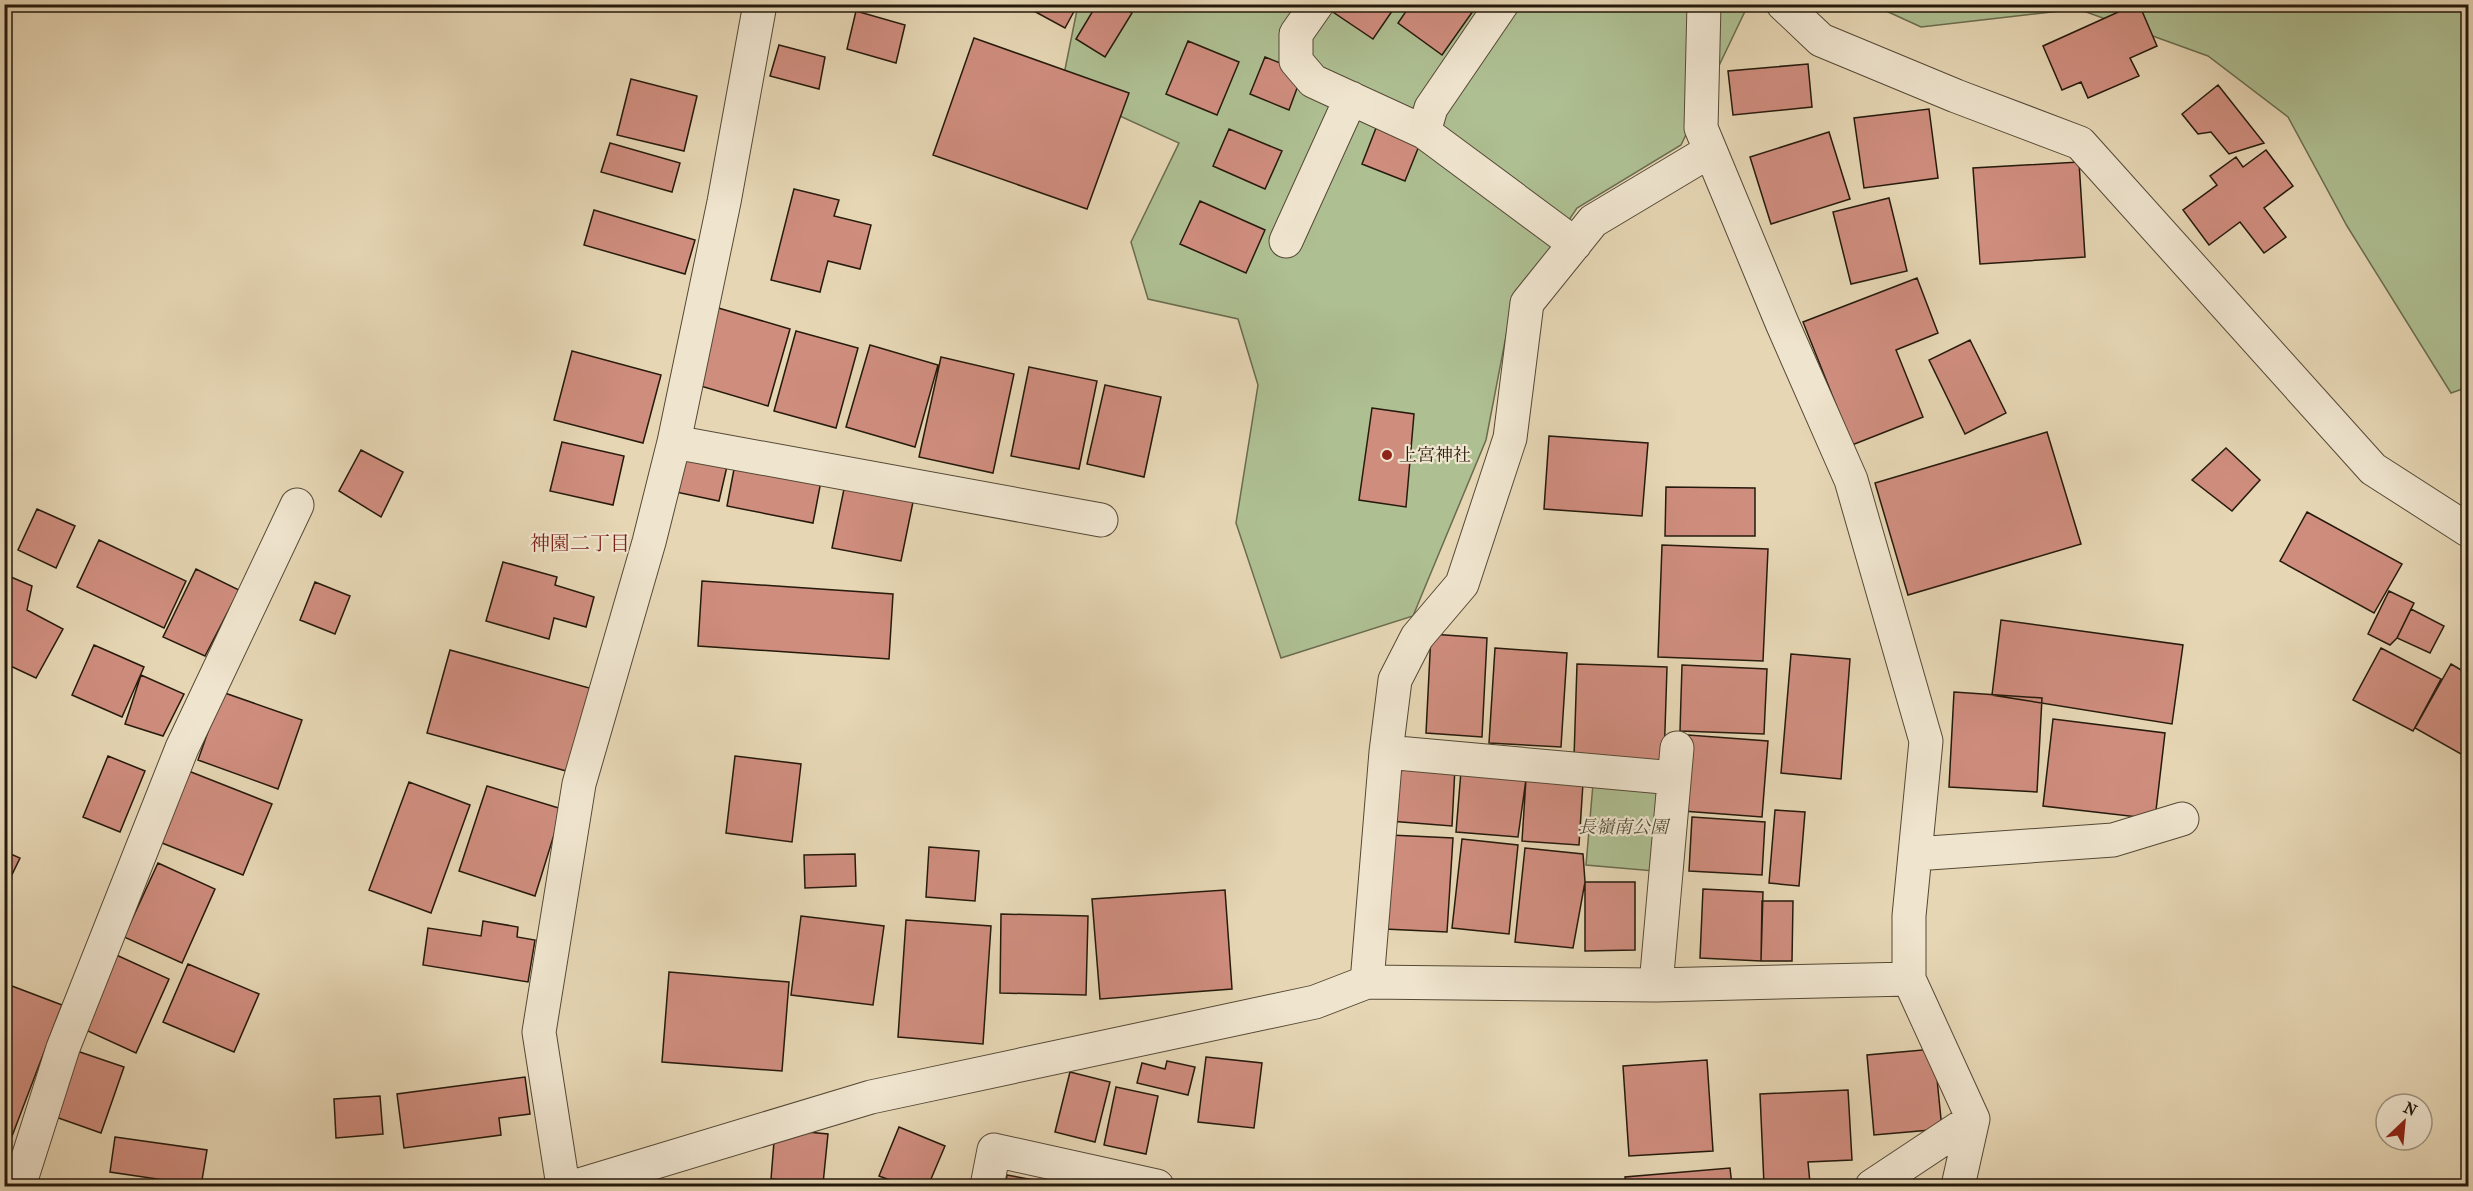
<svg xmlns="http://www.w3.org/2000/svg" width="2473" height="1191" font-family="'IM FELL French Canon','Noto Serif JP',serif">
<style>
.green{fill:#aebf92;stroke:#6a6c4f;stroke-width:1.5}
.building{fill:#cf8d7e;stroke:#251a0c;stroke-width:1.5}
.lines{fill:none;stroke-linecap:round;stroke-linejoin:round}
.minor-casing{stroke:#554936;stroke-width:35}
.minor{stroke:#efe4ce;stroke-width:33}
.poi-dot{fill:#8f2418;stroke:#efe4ce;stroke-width:2}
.labels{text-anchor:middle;stroke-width:4.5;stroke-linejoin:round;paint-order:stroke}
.poi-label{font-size:18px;fill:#251a0c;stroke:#efe4ce;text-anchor:start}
.park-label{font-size:18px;font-style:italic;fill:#4e4c34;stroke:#efe4ce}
.neighbourhood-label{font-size:20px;fill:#7a1f14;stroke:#efe4ce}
</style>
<rect width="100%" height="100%" fill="#e6d6b4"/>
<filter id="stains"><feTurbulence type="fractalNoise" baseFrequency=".00333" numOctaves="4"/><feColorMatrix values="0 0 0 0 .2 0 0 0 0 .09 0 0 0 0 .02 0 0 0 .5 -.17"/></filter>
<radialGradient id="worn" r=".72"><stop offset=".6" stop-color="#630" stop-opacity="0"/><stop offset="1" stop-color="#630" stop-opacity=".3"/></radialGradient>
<path class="green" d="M1078,5H1748L1681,145L1577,208L1512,305L1486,440L1413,616L1281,658L1236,523L1258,385L1238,319L1148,299L1131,242L1179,143L1061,89Z
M1873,5H2468V387L2451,393L2347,226L2288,117L2208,56L2078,9L1921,27Z
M1593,784L1661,790L1654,871L1586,865Z"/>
<path class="building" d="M1021,4H1078L1065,28Z
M1097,4H1118L1132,13L1105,57L1076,39Z
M1334,4H1397L1373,39L1330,10Z
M1411,4H1478L1442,55L1398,23Z
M2136,4H2139L2157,46L2130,58L2139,76L2088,98L2081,82L2062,90L2043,46Z
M856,11L905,25L896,63L847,49Z
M974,38L1129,93L1087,209L933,155Z
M1188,41L1239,62L1217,115L1166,94Z
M779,45L825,57L819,89L770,76Z
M1265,57L1303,72L1289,110L1250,94Z
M1808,64L1812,107L1733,115L1728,71Z
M631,79L697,96L684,151L617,135Z
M2218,85L2264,143L2229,154L2211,132L2198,134L2182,114Z
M1929,109L1938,178L1864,188L1854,118Z
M1376,128L1419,146L1405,181L1362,164Z
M1229,129L1282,151L1265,189L1213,166Z
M1829,132L1850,199L1771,224L1750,157Z
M610,143L680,163L672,192L601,172Z
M2266,150L2293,186L2264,208L2286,237L2264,253L2240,222L2209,245L2183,210L2217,185L2210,176L2236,157L2243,167Z
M2079,162L2085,257L1980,264L1973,168Z
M794,189L839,200L834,216L871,225L860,269L828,261L820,292L771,280Z
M1889,198L1907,271L1851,284L1833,212Z
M1200,201L1265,230L1246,273L1180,244Z
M594,210L695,240L685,274L584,245Z
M1917,278L1938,333L1896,350L1923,417L1852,445L1803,322Z
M715,307L790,329L768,406L694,384Z
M796,331L858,348L836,428L774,411Z
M1970,340L2006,413L1965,434L1929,360Z
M870,345L938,365L915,447L846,427Z
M572,351L661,375L643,443L554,420Z
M941,357L1014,374L993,473L919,457Z
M1029,367L1097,381L1079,469L1011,456Z
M1105,385L1161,397L1144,477L1087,464Z
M1372,408L1414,414L1406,507L1359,500Z
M2047,432L2081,544L1908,595L1875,483Z
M1549,436L1648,443L1642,516L1544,509Z
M562,442L624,456L613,505L550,491Z
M2226,448L2260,480L2232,511L2192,480Z
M361,450L403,472L381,517L339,491Z
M680,451L728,462L719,501L671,491Z
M735,464L821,481L813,523L727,506Z
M845,484L914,497L901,561L832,548Z
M1666,487L1755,488V536H1665Z
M37,509L75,526L56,568L18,550Z
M2307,512L2402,564L2374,613L2280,561Z
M99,540L186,581L164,628L77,587Z
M1662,545L1768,549L1763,661L1658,657Z
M503,562L557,577L555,585L594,597L586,627L554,618L549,639L486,621Z
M196,569L239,590L205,656L163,637Z
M4,574L32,586L27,610L63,629L36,678L4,663Z
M702,581L893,594L889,659L698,646Z
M315,582L350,596L335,634L300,620Z
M2389,591L2414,603L2397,638L2390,645L2368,634Z
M2411,609L2444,626L2430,653L2397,638Z
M2001,620L2183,645L2172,724L1992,695Z
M1431,634L1487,638L1482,737L1426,733Z
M94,645L144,667L122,717L72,695Z
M1495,648L1567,653L1561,747L1489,743Z
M2381,648L2441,679L2413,731L2353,700Z
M450,650L593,689L570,772L427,733Z
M1791,654L1850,659L1841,779L1781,773Z
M1577,664L1667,667L1664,761L1574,758Z
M2451,664L2468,674V758L2415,728Z
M1682,665L1767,669L1764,734L1680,731Z
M141,675L184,694L163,736L125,724Z
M222,692L302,720L278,789L198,760Z
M1954,692L2042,698L2037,792L1949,787Z
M2053,719L2165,733L2155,819L2043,806Z
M1688,735L1768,741L1762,817L1683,811Z
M108,756L145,771L120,832L83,817Z
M735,756L801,764L792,842L726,833Z
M1393,763L1455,767L1452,826L1389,821Z
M186,770L272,804L243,875L157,841Z
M1461,771L1526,779L1518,837L1456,832Z
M1526,779L1583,783L1579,845L1522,841Z
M409,782L470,805L431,913L369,890Z
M487,786L562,809L535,896L459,871Z
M1775,810L1805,812L1799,886L1769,883Z
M1692,817L1765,822L1762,875L1689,871Z
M1390,835L1453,838L1447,932L1385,929Z
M1462,839L1518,845L1509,934L1452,928Z
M929,847L979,851L975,901L926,897Z
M1525,848L1583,854L1585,882L1573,948L1515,942Z
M4,851L20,858L4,891Z
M855,854L856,886L805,888L804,855Z
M158,863L215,889L182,963L124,937Z
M1585,882H1635V950L1585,951Z
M1703,889L1763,892L1761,961L1700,958Z
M1225,890L1232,989L1100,999L1092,899Z
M1762,901H1793L1792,961H1761Z
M1001,914L1088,916L1086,995L1000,993Z
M801,916L884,926L873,1005L791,995Z
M906,920L991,926L983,1044L898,1037Z
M483,921L518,927L517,937L535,940L528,982L423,965L428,928L481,936Z
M112,953L169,979L136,1053L79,1027Z
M188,964L259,994L234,1052L163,1022Z
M669,972L789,982L782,1071L662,1062Z
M4,983L62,1005L9,1144L4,1142Z
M1934,1049L1942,1129L1874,1135L1867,1055Z
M74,1050L124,1067L101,1133L50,1115Z
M1206,1057L1262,1063L1254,1128L1198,1122Z
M1707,1060L1713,1151L1629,1156L1623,1066Z
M1167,1061L1195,1067L1188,1095L1137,1083L1142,1063L1165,1069Z
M1070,1072L1110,1082L1095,1142L1055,1132Z
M525,1077L530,1114L499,1118L501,1135L404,1148L397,1094Z
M1116,1087L1158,1096L1146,1154L1104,1145Z
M1848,1090L1852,1160L1808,1162L1810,1183L1764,1185L1760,1094Z
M380,1096L383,1134L336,1138L334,1099Z
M899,1127L945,1146L928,1186H906L879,1176Z
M775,1129L828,1134L823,1184L771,1179Z
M115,1137L207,1150L201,1186H177L178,1182L110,1172Z
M1730,1168L1732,1186H1626L1625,1177Z
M1007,1175L1067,1186H1005Z
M734,1180V1186H673V1185Z"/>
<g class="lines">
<defs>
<path id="minor" d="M1317,4L1296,34V61L1313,81L1424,132L1575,244
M1704,4L1701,128L1782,323L1851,480L1926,741L1909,916V979L1973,1119L1958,1186
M1783,4L1821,40L1956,96L2080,143L2373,469L2468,530
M1424,132L1431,108L1502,4
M1286,241L1351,98
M674,442L1101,520
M1386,752L1674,778
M1915,854L2113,840L2182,819
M1367,982L1386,752L1395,680L1417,637L1462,584L1510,438L1527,303L1593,221L1710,151
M1656,985L1677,748
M19,1186L63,1048L182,748L297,505
M563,1186L539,1032L579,784L649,542L674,442L724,202L760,4
M576,1186L871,1097L1315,1002L1367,982L1656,985L1909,979
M987,1186L994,1150L1157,1186
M1872,1186L1973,1119"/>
</defs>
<use href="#minor" class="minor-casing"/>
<use href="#minor" class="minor"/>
</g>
<circle class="poi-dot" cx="1387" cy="455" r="6"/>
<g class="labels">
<g class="poi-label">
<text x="1399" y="461">上宮神社</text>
</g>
<g class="park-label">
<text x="1623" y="833">長嶺南公園</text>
</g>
<g class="neighbourhood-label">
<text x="580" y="550">神園二丁目</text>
</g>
</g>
<rect width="2473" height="1191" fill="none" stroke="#e6d6b4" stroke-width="24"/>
<rect x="6" y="6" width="2461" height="1179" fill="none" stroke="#251a0c" stroke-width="3"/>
<rect x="12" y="12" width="2449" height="1167" fill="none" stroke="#251a0c" stroke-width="1.5"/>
<g transform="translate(2404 1122) rotate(26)"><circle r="28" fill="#efe4ce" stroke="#9e9380" stroke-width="1.5"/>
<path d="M0-4.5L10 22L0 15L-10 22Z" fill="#8f2418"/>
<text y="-9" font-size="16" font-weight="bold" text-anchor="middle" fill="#251a0c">N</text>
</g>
<rect width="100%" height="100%" filter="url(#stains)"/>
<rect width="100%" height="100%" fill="url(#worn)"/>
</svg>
